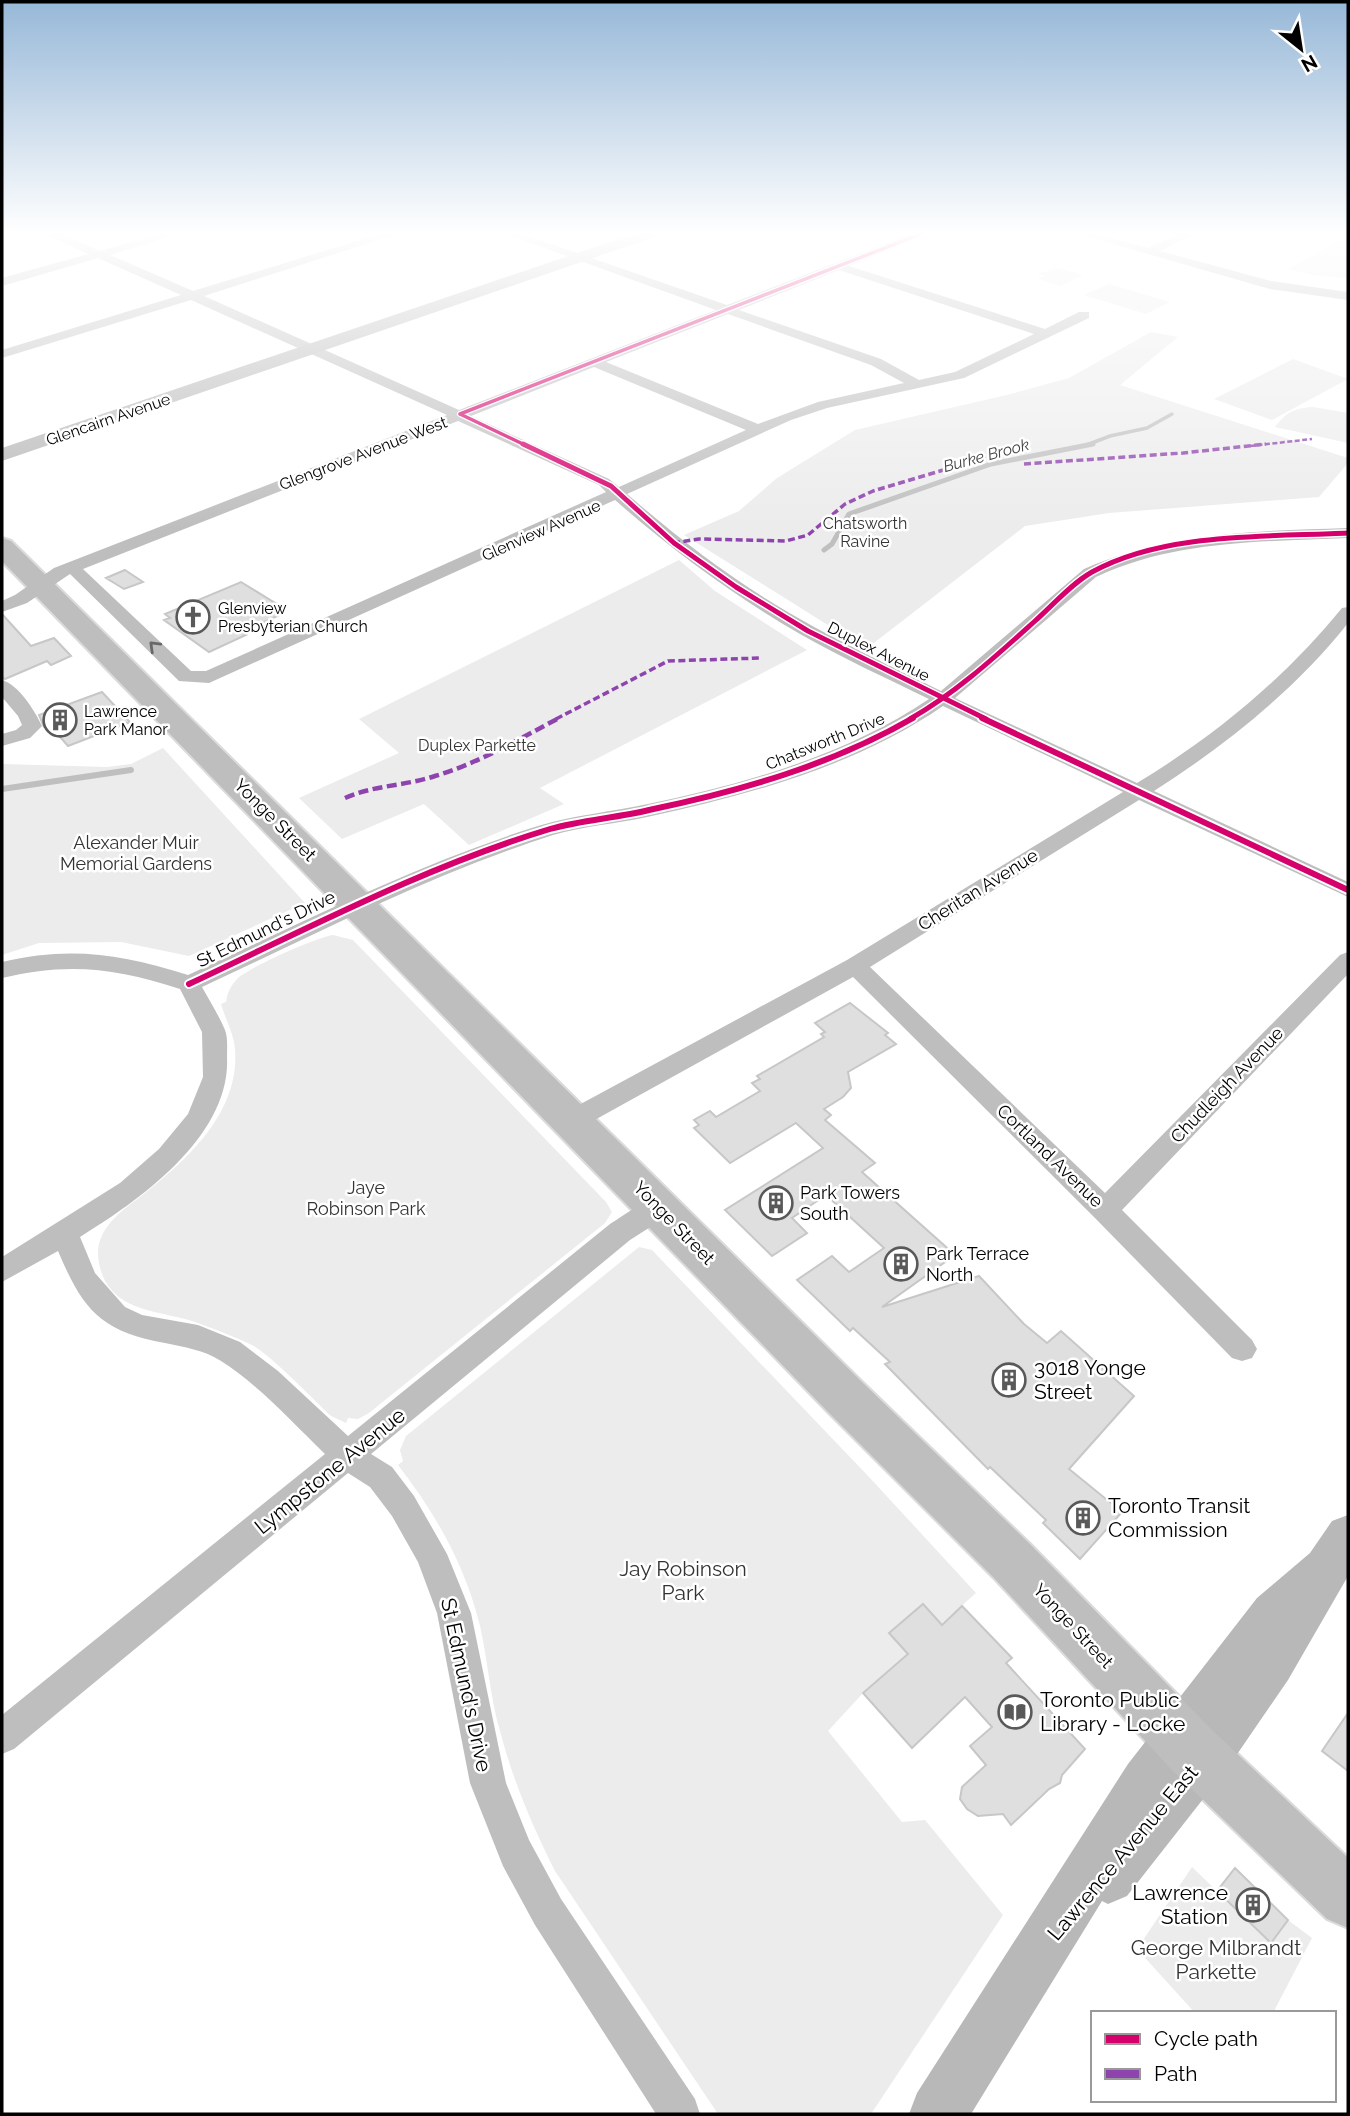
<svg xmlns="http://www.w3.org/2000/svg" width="1350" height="2116" font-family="Raleway,sans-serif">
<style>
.green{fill:#ececec}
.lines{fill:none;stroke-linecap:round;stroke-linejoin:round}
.stream-far2{stroke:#bfbfbf;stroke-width:3.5}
.stream-far1{stroke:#bfbfbf;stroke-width:5}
.stream{stroke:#bfbfbf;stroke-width:6}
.building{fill:#dfdfdf;stroke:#c7c7c7;stroke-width:2}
.primary-casing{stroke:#dbdbdb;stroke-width:4}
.street{fill:#bebebe;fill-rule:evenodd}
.secondary{fill:#b8b8b8;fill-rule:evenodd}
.primary{fill:#bebebe;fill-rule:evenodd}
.quiet-far2{stroke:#8e44ad;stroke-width:2.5;stroke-dasharray:5 2.5;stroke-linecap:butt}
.quiet-far1{stroke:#8e44ad;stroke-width:3.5;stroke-dasharray:7 3.5;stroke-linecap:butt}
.quiet{stroke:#8e44ad;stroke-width:4.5;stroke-dasharray:10 4.5;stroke-linecap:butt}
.cycleway-far2-casing{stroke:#fff;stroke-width:6}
.cycleway-far1-casing{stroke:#fff;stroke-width:8}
.cycleway-casing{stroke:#fff;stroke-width:10}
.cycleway-far2{stroke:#d6006c;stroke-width:3.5}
.cycleway-far1{stroke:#d6006c;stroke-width:5}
.cycleway{stroke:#d6006c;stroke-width:6}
.oneway{stroke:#686868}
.labels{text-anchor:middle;stroke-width:5;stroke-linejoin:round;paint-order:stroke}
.far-street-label{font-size:16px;fill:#000;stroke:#fff}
.far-water-label{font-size:16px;font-style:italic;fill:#444;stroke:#fff}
.far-park-label{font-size:16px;fill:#333;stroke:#fff}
.far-poi-label{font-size:16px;fill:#000;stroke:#fff;text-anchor:start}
.street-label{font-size:18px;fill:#000;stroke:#fff}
.park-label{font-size:18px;fill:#333;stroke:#fff}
.poi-label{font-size:18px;fill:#000;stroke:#fff;text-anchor:start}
.near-poi-label{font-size:21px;fill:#000;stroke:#fff;text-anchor:start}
.near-street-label{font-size:21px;fill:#000;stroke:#fff}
.near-park-label{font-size:21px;fill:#333;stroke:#fff}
</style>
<rect width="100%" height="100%" fill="#fff"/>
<path class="green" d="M1348,239V278L1312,275L1288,269L1342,240Z
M1058,268L1083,275L1060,286L1038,279L1044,276L1036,274Z
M1109,284L1170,302L1146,314L1084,295Z
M1151,332L1178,337L1120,385L1348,458V463L1319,497L1109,513L1025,526L866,649L684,535L739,511L777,478L855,430L1011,394L1069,378Z
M1293,359L1348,379L1272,420L1214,399Z
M1313,407L1348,413V443L1275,427C1286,412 1295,408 1313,407Z
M679,560L715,591L807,650L540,788L564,804L469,845L424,804L342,839L299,798L399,753L359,719Z
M163,748L305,903L189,956L121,942L39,943L2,955V764L107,767L131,764Z
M333,935L353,940L606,1202L612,1212L605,1223L369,1413L358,1419L348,1418L346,1423L331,1416C313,1399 271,1355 252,1345C233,1336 212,1328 192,1321C161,1311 116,1312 102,1274C98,1263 96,1249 101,1238C109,1218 130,1205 145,1193C189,1158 240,1111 235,1049C234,1034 225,1018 221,1004L226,1002C227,993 231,985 238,978C252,966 315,938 333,935Z
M639,1247L652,1250L870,1478L976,1593L863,1693L828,1731L902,1822L925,1820L1003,1915L871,2114H718L555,1871C532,1825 513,1781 500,1731C490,1697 488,1661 480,1626C465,1565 436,1514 398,1465L403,1461L400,1450L406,1436Z
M1192,1867L1271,1943L1288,1920L1312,1938L1273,2013H1195L1137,1949Z"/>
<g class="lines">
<path class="stream-far2" d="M1084,446L1110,436L1147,428L1172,414"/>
<path class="stream-far1" d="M824,550L832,544L849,514L991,464L1093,444"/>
<path class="stream" d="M2,789L131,770"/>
</g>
<path class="building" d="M125,570L143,582L124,589L106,578Z
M241,582L285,609L278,612L282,614L241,632L246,635L209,652L164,620L170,618L165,614Z
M2,614L31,646L54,638L71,656L51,665L47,661L5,679L2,677Z
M102,692L130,722L68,746L54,730L44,727L39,715Z
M850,1003L888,1033L885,1035L896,1044L848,1072L851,1088L843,1097L824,1109L831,1115L825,1120L875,1163L862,1172L955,1255L882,1307L979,1276L1024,1324L1047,1343L1061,1331L1134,1396L1069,1469L1122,1512L1080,1559L1043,1523L1046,1520L990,1467L988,1469L885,1364L890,1362L853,1328L850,1331L797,1280L832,1256L849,1272L884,1248L826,1195L792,1218L807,1233L772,1256L725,1210L823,1148L796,1123L730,1163L694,1128L699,1125L694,1120L710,1111L716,1117L760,1091L752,1083L760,1079L757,1076L824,1037L821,1034L825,1032L815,1023Z
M923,1604L942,1625L962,1606L1012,1658L1006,1663L1085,1749L1062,1775L1060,1783L1049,1789L1011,1825L1003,1814L978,1816L967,1809L960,1799L962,1787L986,1765L970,1746L992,1727L965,1697L912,1748L863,1693L908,1654L889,1633Z
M1348,1713V1771L1322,1751Z
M1235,1868L1288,1920L1271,1943L1217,1891Z"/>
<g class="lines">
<defs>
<path id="primary" d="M2,538L11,541L862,1382L1030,1544L1212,1730L1348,1858V1928L1327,1919L1172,1770L994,1578L828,1412L2,561Z"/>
</defs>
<use href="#primary" class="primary-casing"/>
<path class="street" d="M44,233H59L100,251L163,233H181L110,255L193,291L383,233H400L204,296L459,410L716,310L503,233H519L727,305L913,233H929L849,266L1045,329L1079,312H1089V318L964,378L827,408L791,420L627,494C686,545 747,591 816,628C857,650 899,670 941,691L1084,569C1167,532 1258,531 1348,528V538C1262,542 1175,540 1096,577L955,698L1137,783C1215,736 1285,678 1342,608L1348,607V623C1295,690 1226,745 1154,791L1348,882V897L1139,800L870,967L1105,1193L1340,955L1348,952V974L1122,1210L1252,1340L1257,1349L1252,1358L1242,1361L1232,1358L1095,1218L853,977L582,1127L573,1130L564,1127L560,1120L564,1113L847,960L1123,792L943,706C856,766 749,795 647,817C615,824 583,826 553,835C431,874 318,933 202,987C210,1001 219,1016 225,1030C228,1038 227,1049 227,1057C231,1136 140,1200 80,1237L95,1273L125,1307L142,1315L198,1325L240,1342L278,1371L348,1436L610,1224C627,1214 649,1194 669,1201L673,1208L669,1215L630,1240L371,1454L392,1467L414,1496L447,1554L471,1613L506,1783L529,1840L561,1899L695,2099L700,2114H656L535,1925L503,1866L470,1783L437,1613L418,1562L392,1516L370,1487L348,1473L14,1749L2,1754V1715L325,1454C292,1422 260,1386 221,1361C204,1350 184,1347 165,1343C100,1331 83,1310 58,1251L2,1282V1257L120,1183L159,1149L188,1114L203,1077L202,1032L180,989C116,968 68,962 2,978V962C70,946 121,954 188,975C303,922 417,864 538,826C574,815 611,812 648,804C745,784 846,755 929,699C886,678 842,658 800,634C733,595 673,551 615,500L209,683L179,681L70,574L27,603L2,612V601L15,595L54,568L447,415L191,300L2,358V350L181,295L98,258L2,286V278L88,254ZM839,270L1034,334L955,372L919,380L881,359L739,310ZM728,314L871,365L904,383L818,402L758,424L606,362ZM594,367L746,430L619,487L609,479L471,416ZM458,421L599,485L606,492L206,671H191L83,569Z
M1075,233H1093L1148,248L1180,233H1195L1160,251L1271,281L1348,292V300L1270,289Z
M2,680C19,685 35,711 42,726L30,738L2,746V734L16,730L22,725L18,716L2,697Z"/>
<path class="secondary" d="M636,233H659L657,236L2,461V448Z
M1348,1515V1576L1288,1680L1229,1766L1127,1896L1108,1904L1102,1901L971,2114H909L917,2093L1128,1764L1257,1598L1310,1553L1332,1521Z"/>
<use href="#primary" class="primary"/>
<path class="quiet-far2" d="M1250,446L1312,439"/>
<path class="quiet-far1" d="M1024,464L1183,453L1266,444
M673,543L699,539L786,541L808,535L845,504L873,491L1004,452
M556,719L668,661L760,658"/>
<path class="quiet" d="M345,798C374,785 405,786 435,776C479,763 519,739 559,718"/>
<defs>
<path id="cycleway-far2" d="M460,414L527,446
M460,414L923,233"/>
<path id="cycleway-far1" d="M523,444L611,486L674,543L736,587L808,631L986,719
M910,719C956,693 996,656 1035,621C1053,605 1071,584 1092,572C1164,532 1267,537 1348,533"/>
<path id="cycleway" d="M982,718L1348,890
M189,984C307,929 424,867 550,829C582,820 616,818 649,810C740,791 832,765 913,718"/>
</defs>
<use href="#cycleway-far2" class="cycleway-far2-casing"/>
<use href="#cycleway-far1" class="cycleway-far1-casing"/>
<use href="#cycleway" class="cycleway-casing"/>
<use href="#cycleway-far2" class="cycleway-far2"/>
<use href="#cycleway-far1" class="cycleway-far1"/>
<use href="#cycleway" class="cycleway"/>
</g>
<defs><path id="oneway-chevron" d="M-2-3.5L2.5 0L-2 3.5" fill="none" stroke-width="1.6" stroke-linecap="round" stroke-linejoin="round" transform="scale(1.75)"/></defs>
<use class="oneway" href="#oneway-chevron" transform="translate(154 646) rotate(-136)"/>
<linearGradient id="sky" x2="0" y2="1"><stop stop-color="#97b8d8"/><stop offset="0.44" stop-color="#fff"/><stop offset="1" stop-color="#fff" stop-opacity="0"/></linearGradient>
<rect width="1350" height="529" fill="url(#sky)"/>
<defs>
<symbol id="church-ring" viewBox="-11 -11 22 22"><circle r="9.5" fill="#fff" stroke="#595959" stroke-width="1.5"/><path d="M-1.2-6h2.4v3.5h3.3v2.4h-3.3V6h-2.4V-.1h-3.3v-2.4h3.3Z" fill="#595959"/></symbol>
<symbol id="building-ring" viewBox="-11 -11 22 22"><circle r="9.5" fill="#fff" stroke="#595959" stroke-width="1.5"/><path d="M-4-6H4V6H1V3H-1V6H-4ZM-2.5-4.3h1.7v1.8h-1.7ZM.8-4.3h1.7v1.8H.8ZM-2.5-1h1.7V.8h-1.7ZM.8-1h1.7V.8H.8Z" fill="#595959"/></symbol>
<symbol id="library-ring" viewBox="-11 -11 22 22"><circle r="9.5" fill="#fff" stroke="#595959" stroke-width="1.5"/><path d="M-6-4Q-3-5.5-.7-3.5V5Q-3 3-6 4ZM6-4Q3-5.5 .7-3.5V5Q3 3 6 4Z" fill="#595959"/></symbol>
</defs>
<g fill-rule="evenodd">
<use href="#church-ring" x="174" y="598" width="38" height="38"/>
<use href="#building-ring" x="41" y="701" width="38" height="38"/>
<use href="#building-ring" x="757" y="1184" width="38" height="38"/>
<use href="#building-ring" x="882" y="1245" width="38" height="38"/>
<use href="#building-ring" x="990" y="1361" width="38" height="38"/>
<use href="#building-ring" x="1064" y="1499" width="38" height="38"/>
<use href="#library-ring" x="996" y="1693" width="38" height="38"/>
<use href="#building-ring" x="1234" y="1886" width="38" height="38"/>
</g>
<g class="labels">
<g class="far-street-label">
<text transform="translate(108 419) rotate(-19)" y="6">Glencairn Avenue</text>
<text transform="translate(363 453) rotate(-21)" y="6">Glengrove Avenue West</text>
<text transform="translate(541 530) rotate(-24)" y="6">Glenview Avenue</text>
<text transform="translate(879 651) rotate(27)" y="6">Duplex Avenue</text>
<text transform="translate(825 741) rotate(-22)" y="6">Chatsworth Drive</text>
</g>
<g class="far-water-label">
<text transform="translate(986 455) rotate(-15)" y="6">Burke Brook</text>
</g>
<g class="far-park-label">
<text x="865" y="529">Chatsworth<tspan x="865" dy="18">Ravine</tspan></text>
<text x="477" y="751">Duplex Parkette</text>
</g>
<g class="far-poi-label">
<text x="218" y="614">Glenview<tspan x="218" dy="18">Presbyterian Church</tspan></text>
<text x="84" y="717">Lawrence<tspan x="84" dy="18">Park Manor</tspan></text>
</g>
<g class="street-label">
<text transform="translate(275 820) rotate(45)" y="6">Yonge Street</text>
<text transform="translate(978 890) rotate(-32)" y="6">Cheritan Avenue</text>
<text transform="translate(266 929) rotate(-26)" y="6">St Edmund's Drive</text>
<text transform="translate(1227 1085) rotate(-46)" y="6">Chudleigh Avenue</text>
<text transform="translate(1050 1156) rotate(44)" y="6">Cortland Avenue</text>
<text transform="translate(674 1223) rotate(46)" y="6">Yonge Street</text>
<text transform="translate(1073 1626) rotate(47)" y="6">Yonge Street</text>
</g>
<g class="park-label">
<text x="136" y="849">Alexander Muir<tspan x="136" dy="21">Memorial Gardens</tspan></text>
<text x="366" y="1194">Jaye<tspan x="366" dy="21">Robinson Park</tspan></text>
</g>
<g class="poi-label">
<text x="800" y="1199">Park Towers<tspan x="800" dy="21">South</tspan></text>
<text x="926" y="1260">Park Terrace<tspan x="926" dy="21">North</tspan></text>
</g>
<g class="near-poi-label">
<text x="1034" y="1375">3018 Yonge<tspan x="1034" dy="24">Street</tspan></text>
<text x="1108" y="1513">Toronto Transit<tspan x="1108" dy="24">Commission</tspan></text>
<text x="1040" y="1707">Toronto Public<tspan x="1040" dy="24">Library - Locke</tspan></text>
<text x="1228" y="1900" text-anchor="end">Lawrence<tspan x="1228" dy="24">Station</tspan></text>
</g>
<g class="near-street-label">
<text transform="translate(330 1471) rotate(-39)" y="7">Lympstone Avenue</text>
<text transform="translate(466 1685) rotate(78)" y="7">St Edmund's Drive</text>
<text transform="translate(1123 1853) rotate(-50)" y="7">Lawrence Avenue East</text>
</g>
<g class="near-park-label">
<text x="683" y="1576">Jay Robinson<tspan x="683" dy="24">Park</tspan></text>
<text x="1216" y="1955">George Milbrandt<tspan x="1216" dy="24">Parkette</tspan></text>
</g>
</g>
<rect width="1350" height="2116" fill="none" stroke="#000000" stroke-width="7"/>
<rect x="1091" y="2011" width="245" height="91" fill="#ffffff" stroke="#999999" stroke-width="2"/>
<rect x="1105" y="2034" width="35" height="10" fill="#d6006c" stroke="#999999" stroke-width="2"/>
<text x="1154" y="2046" font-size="21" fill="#000000">Cycle path</text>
<rect x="1105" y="2069" width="35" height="10" fill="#8e44ad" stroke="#999999" stroke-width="2"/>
<text x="1154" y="2081" font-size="21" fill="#000000">Path</text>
<g transform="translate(1301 49) rotate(150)" stroke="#ffffff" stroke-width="5" paint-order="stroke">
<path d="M0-5L12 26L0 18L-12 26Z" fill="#000000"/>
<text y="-10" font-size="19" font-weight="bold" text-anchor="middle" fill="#000000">N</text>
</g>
</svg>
